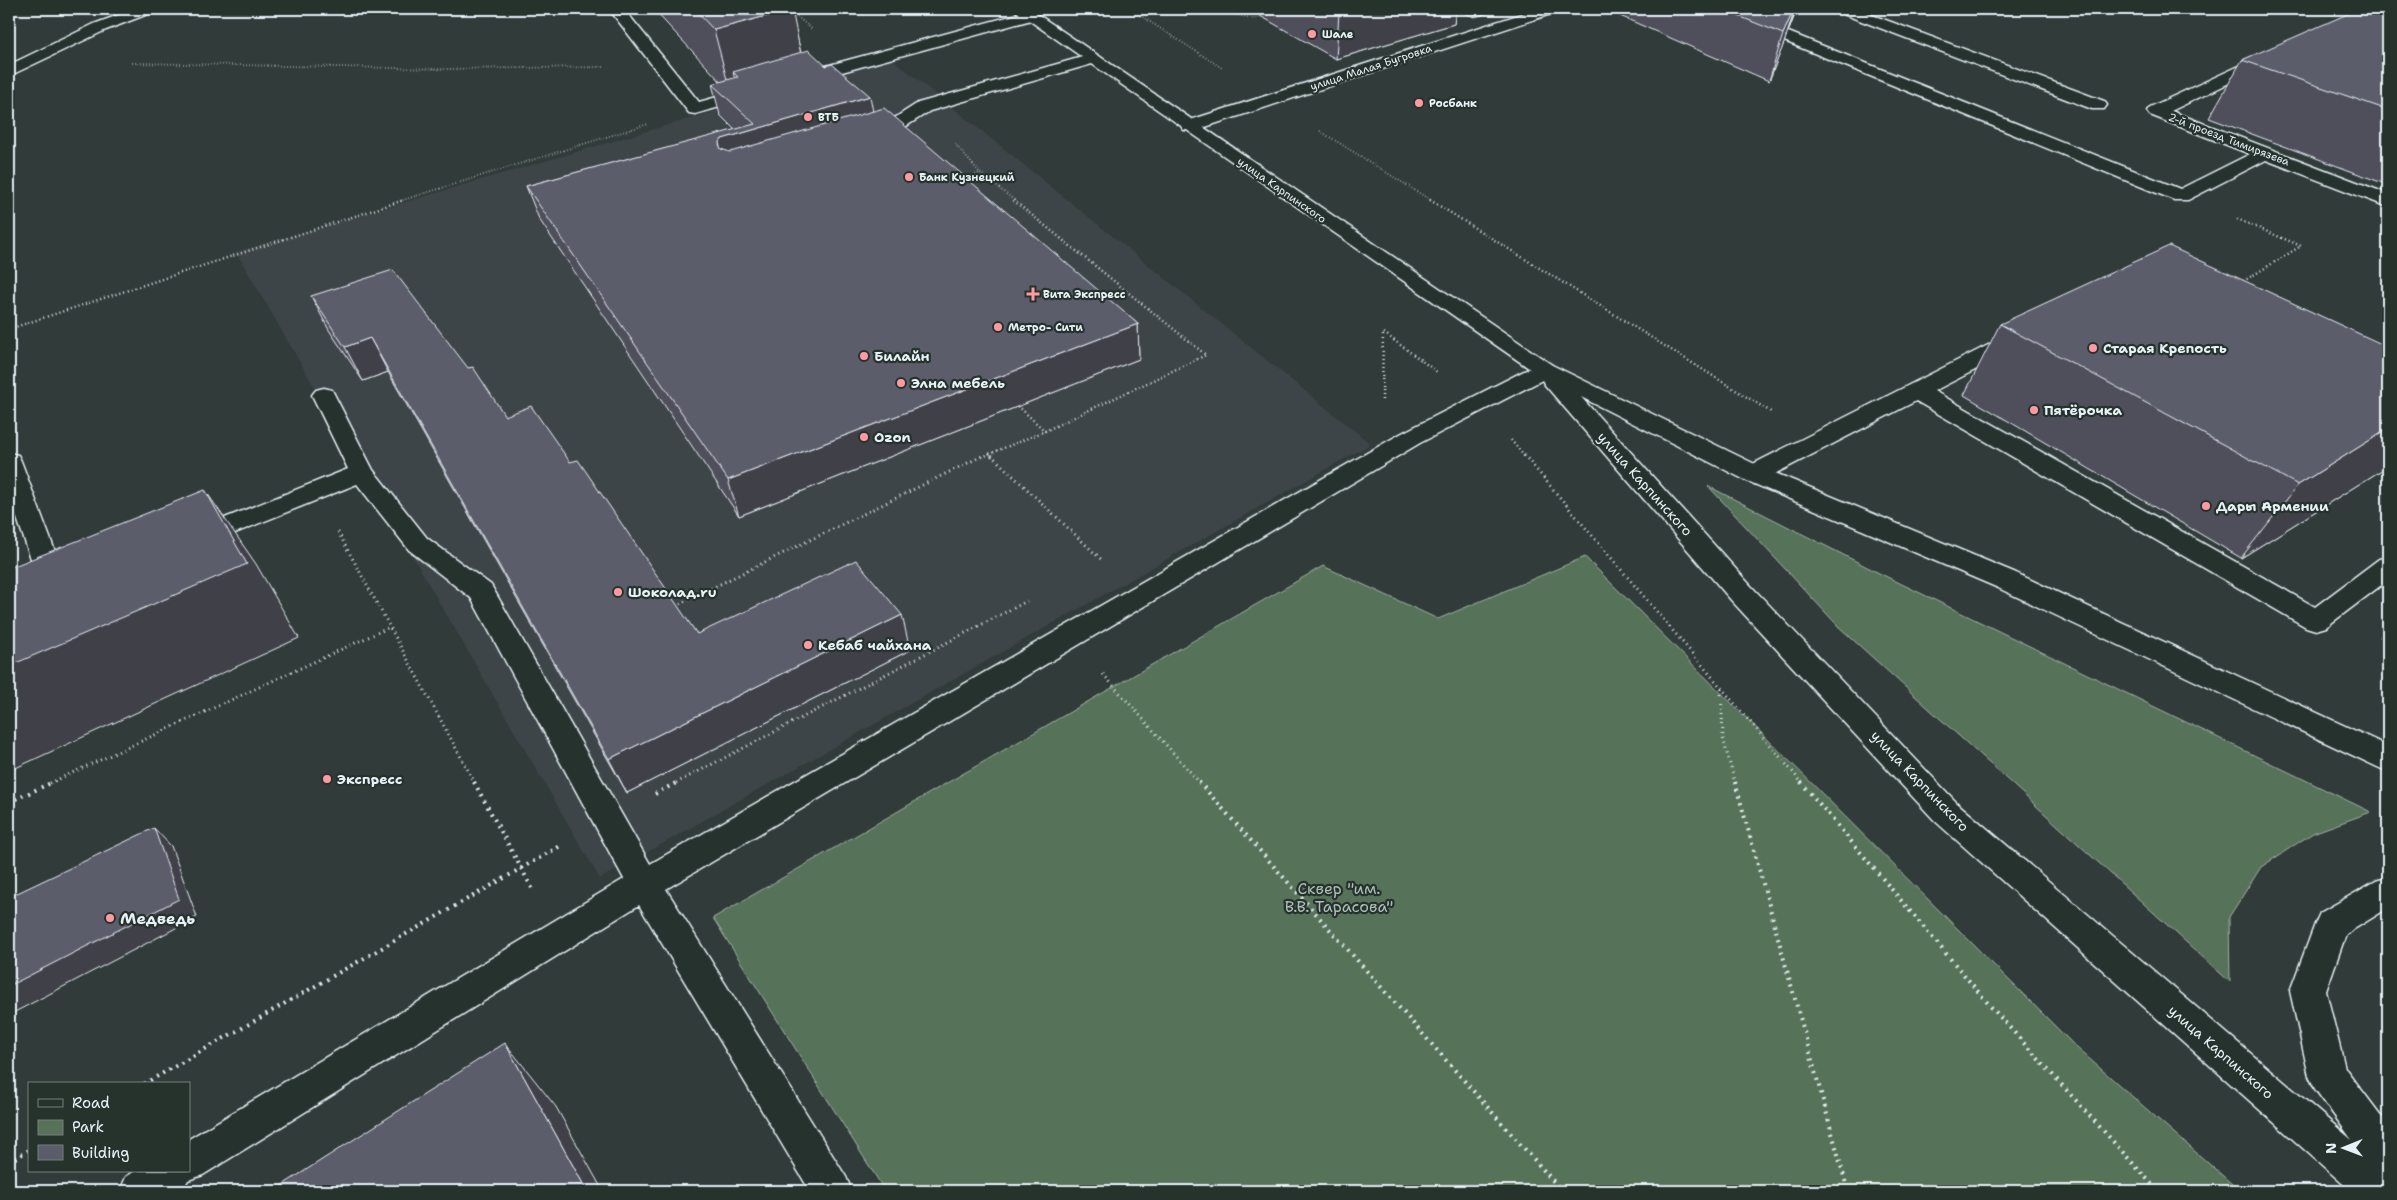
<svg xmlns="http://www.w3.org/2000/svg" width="2397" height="1200" font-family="'Shantell Sans',sans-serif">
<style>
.built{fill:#3e4548}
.green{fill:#577258;stroke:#a0b2a8}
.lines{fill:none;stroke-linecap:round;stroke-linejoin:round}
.service-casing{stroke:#e8f1f8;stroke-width:3}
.primary-casing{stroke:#e8f1f8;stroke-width:3}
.path-far3{stroke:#e8f1f8;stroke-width:2;stroke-dasharray:0.5 2.5;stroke-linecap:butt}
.path-far2{stroke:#e8f1f8;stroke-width:2.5;stroke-dasharray:1 3;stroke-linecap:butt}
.path-far1{stroke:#e8f1f8;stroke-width:3;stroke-dasharray:1 4;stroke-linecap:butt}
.path{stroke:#e8f1f8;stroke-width:4;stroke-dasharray:2 5;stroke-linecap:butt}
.service{fill:#26332d;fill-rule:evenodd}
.primary{fill:#26332d;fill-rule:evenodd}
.wall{fill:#4f505b;stroke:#e8f1f8}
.shaded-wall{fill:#40414a;stroke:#e8f1f8}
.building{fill:#5c5d6a;stroke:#e8f1f8}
.poi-dot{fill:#ff9aa2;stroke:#26332d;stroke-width:2}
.labels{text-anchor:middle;stroke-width:4.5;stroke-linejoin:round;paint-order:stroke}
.far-poi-label{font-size:11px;font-weight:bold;fill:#e8f1f8;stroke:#26332d;text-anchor:start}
.far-street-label{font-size:11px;fill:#e8f1f8;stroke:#26332d}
.poi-label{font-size:14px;font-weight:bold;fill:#e8f1f8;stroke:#26332d;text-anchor:start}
.street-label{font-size:14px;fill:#e8f1f8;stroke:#26332d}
.near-park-label{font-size:16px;fill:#aebeb8;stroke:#26332d}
.near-poi-label{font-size:16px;font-weight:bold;fill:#e8f1f8;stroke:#26332d;text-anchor:start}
</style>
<rect width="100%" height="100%" fill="#313b39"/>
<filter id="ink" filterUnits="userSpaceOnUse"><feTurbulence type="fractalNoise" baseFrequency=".02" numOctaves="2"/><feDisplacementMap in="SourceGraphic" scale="10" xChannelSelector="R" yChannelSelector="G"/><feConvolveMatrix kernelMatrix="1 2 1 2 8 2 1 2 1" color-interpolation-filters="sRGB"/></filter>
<g filter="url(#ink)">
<path class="built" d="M892,59L1371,444L600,879L236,252Z"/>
<path class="green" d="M1708,486L1877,572L2371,812L2313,833L2261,867L2229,917L2230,982L1839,627Z
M1585,557L2077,1048L2240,1191H885L713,918L1323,566L1438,619Z"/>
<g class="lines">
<defs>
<path id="service" d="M135,9H156L153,12L106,30L9,76V65L94,24Z
M609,9H624L699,102L753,87L759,88L761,92L759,96L695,114L689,113Z
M1537,9H1560L1557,12L1196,130H1184L1181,126L1184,122Z
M1710,9H1731L2180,189L2250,154L2150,115L2147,111L2150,107L2261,56H2273L2275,59L2273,62L2171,111L2388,194V207L2266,160L2188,200H2174L1713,12Z
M1835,9H1856L2104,101L2107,105L2104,109H2092L1838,12Z
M1030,11L1038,16L1035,19L802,83L796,82L794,78L796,74Z
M1093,54L1099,56L1101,59L1099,62L930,111L886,139L867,144L861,143L858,139L861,135L874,131L918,103Z
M2018,332L2026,334L2029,339L2026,344L1934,391L2315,607L2379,559L2388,557V580L2326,627L2316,630L2306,627L1916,401L1763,480L1754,482L1745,480L1742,474L1745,468L2010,334Z
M1544,363L1552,365L1555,370L1552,375L1420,443L666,889L846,1177L852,1191H810L639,905L203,1175L188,1180C181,1197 137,1191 120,1191L126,1177L135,1171H189V1139L624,879L471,598L409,550L357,484L205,545L196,548L187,545L183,539L187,533L348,469L312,395L316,390L324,388L332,390L373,470L427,538L491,585L650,864L1402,433L1536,365Z
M9,453L18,455L21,461L69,588L65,595L55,598L45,595L41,588L9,495Z"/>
<path id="primary" d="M1013,9H1030L1552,365L1763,468L2016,573L2388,746V772L1996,587L1745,480L1581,397L1751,586L1957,803L2352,1140L2315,1089L2309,1076L2290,991L2315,924L2320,913L2376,881L2388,877V908L2346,934L2326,991L2345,1068L2388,1125V1191H2351L1935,821L1731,600L1545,385L1542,380L1543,378Z"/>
</defs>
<use href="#service" class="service-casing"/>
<use href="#primary" class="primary-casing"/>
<path class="path-far3" d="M788,9L813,30
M1130,9L1222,68
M1215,9L1254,19L1265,16
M132,63L443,69L604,67
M1320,131L1432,201
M955,144L980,173L1015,201
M964,179L980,173
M400,201L648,124"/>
<path class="path-far2" d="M1430,200L1771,412
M2237,219L2301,246L2242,282
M9,329L404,200
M1384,333L1437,372
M1382,400L1383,333
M1018,406L1045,431
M1511,440L1525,457
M989,453L993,457
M982,457L1045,431L1206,355L1013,200"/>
<path class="path-far1" d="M991,455L1103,561
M1524,455L1802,783
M338,532L475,783
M675,606L984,455
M1103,674L1200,783
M1721,689L1723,738L1735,783
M50,783L390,627
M676,783L1027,601"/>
<path class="path" d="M474,782L532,888
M1199,782L1562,1191
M1735,782L1848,1191
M1801,782L1992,1008L2158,1191
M655,794L678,782
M9,802L53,782
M144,1084L562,845
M9,1162L29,1150"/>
<use href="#service" class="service"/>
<use href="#primary" class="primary"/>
</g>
<path class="wall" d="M653,9H791L801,53L1138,324L1139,359L739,516L539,219L526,186L735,130L720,115L712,84L721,82Z
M1248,9H1503L1474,17L1456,9L1454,24L1336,59Z
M1604,9H1797L1789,30H1788L1784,43L1769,81Z
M2372,9H2388V185L2209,118L2242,60L2370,12Z
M311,296L505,416L570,462L697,634L910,650L627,793L388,372L363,381L329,330Z
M2000,324L2388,466L2241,558L1964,395Z
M2388,628V642L2380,637Z"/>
<path class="shaded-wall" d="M792,9L804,70L738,77L733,72L737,89L730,91L714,30Z
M1355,9H1456L1454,24L1336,59L1339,13Z
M1476,9H1503L1474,17Z
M1794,9H1795L1784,43L1769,81L1783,34Z
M1796,9H1797L1789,30Z
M870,96L876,128L727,176L719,144L722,139Z
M1138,324L1139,359L739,516L728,480Z
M370,338L388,372L363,381L345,347Z
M2388,429V466L2241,558L2298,485Z
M205,490L256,564L299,638L9,771V666Z
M902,615L910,650L627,793L609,759Z
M154,828L171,846L197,917L9,1015V986Z
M505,1043L556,1107L603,1191H587Z"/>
<path class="building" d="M694,9H792L714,30Z
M1331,9H1355L1339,13Z
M1721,9H1794L1783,34Z
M2359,9L2388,18V110L2242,60Z
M809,50L826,66L832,64L870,96L722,139L719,144L721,149L730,152L884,108L1138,324L728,480L526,186L755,124L712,84L738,77L733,72Z
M2169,246L2388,347V429L2298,485L2000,324Z
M393,270L468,368L473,367L505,416L531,406L570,462L578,460L697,634L856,560L902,615L609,759L370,338L345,347L311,296Z
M205,490L247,564L9,666V568Z
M154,828L179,899L9,986V897Z
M505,1043L587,1191H273Z"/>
</g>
<g class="poi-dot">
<circle cx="1312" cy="34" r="5"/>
<circle cx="1419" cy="103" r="5"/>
<circle cx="808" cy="117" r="5"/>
<circle cx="909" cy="177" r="5"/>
<path d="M1030.5 286.5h5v5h5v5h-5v5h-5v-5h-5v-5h5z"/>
<circle cx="998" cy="327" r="5"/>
<circle cx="2093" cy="348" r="5"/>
<circle cx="864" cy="356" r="5"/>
<circle cx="901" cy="383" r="5"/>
<circle cx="2034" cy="410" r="5"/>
<circle cx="864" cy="437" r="5"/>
<circle cx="2206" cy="506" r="5"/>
<circle cx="618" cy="592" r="5"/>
<circle cx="808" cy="645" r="5"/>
<circle cx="327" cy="779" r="5"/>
<circle cx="110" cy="918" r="5"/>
</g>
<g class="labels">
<g class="far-poi-label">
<text x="1322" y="38">Шале</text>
<text x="1429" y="107">Росбанк</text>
<text x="818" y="121">ВТБ</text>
<text x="919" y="181">Банк Кузнецкий</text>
<text x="1043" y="298">Вита Экспресс</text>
<text x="1008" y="331">Метро- Сити</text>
</g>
<g class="far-street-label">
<text transform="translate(1371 67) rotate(-18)" y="4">улица Малая Бугровка</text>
<text transform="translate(2229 139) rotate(21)" y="4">2-й проезд Тимирязева</text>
<text transform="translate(1282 190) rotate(35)" y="4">улица Карпинского</text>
</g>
<g class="poi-label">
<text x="2103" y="353">Старая Крепость</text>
<text x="874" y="361">Билайн</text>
<text x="911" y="388">Элна мебель</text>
<text x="2044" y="415">Пятёрочка</text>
<text x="874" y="442">Ozon</text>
<text x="2216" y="511">Дары Армении</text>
<text x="628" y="597">Шоколад.ru</text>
<text x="818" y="650">Кебаб чайхана</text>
<text x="337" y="784">Экспресс</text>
</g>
<g class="street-label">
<text transform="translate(1645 484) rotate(48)" y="5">улица Карпинского</text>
<text transform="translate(1920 781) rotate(46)" y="5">улица Карпинского</text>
<text transform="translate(2221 1052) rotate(41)" y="5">улица Карпинского</text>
</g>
<g class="near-park-label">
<text x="1339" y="894">Сквер "им.<tspan x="1339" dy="18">В.В. Тарасова"</tspan></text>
</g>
<g class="near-poi-label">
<text x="120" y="924">Медведь</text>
</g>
</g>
<rect width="2397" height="1200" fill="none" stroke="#26332d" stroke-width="30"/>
<rect x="15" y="15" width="2367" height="1170" fill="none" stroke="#e8f1f8" stroke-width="2" filter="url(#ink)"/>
<rect x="28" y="1082" width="162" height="90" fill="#26332d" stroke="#747f7e"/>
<rect x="38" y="1099" width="25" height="8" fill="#26332d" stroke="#747f7e"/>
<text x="72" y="1108" font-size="15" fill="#e8f1f8">Road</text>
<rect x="38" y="1120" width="25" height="15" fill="#577258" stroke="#747f7e"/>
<text x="72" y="1132" font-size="15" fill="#e8f1f8">Park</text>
<rect x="38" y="1145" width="25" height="15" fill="#5c5d6a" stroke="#747f7e"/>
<text x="72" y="1158" font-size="15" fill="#e8f1f8">Building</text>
<g transform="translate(2344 1148) rotate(269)" stroke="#26332d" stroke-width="4" paint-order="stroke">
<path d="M0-4L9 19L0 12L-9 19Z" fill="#e8f1f8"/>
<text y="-8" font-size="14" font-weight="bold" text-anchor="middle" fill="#e8f1f8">N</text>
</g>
</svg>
